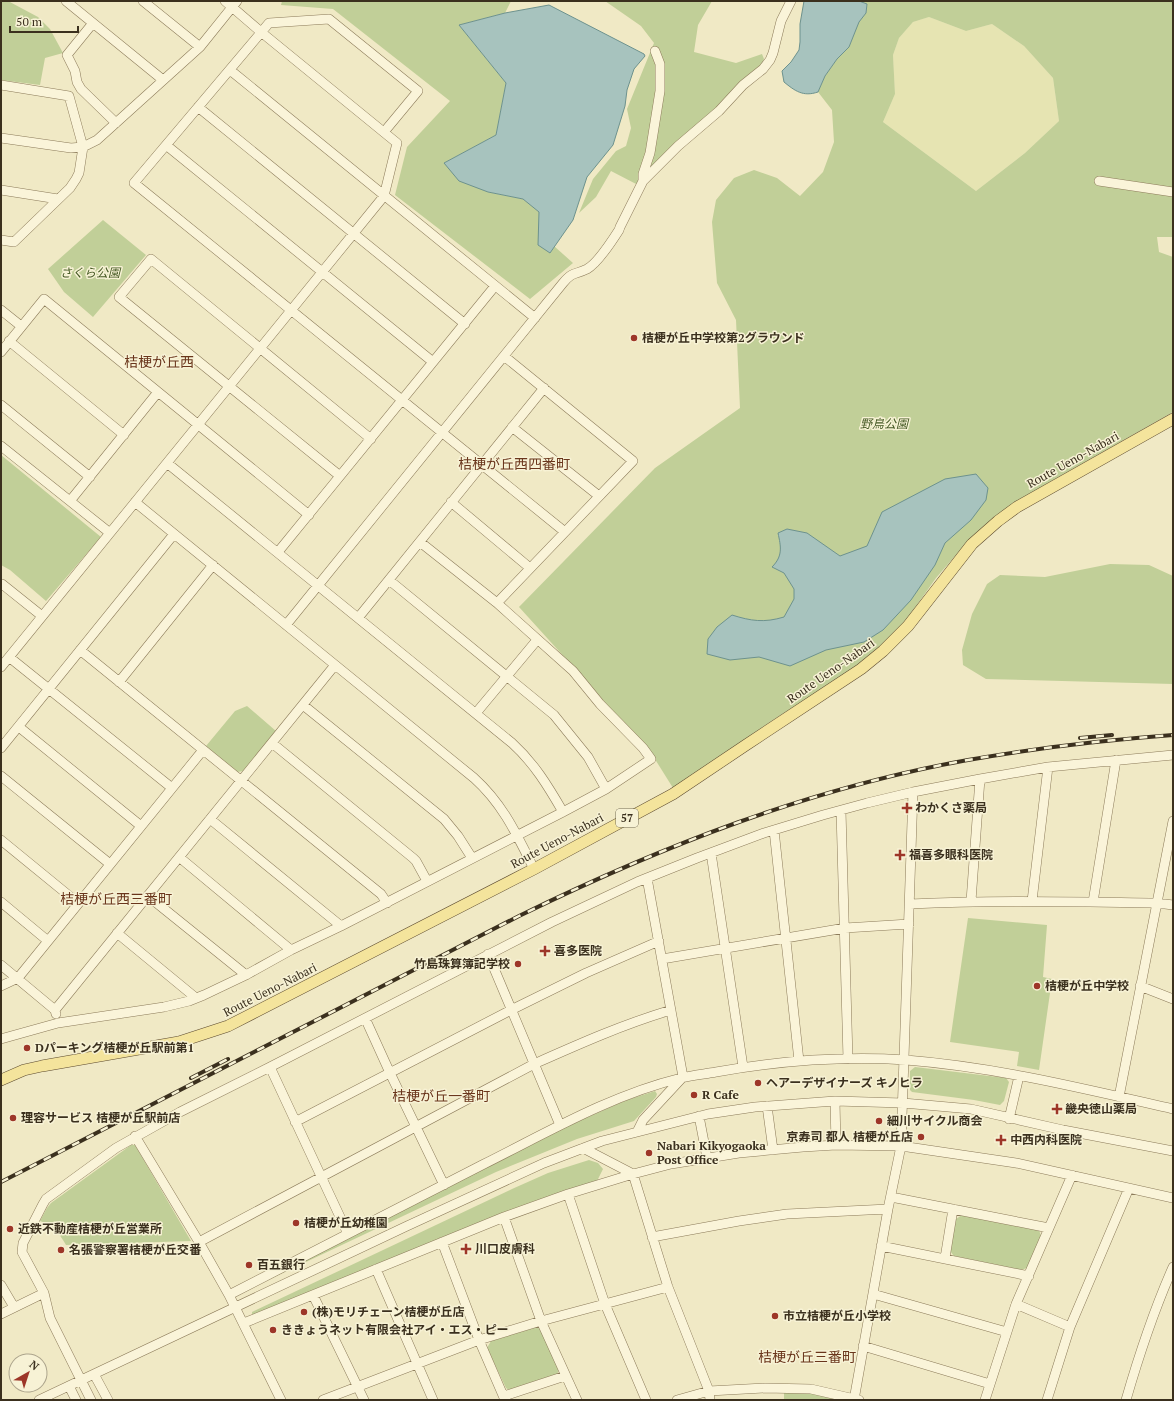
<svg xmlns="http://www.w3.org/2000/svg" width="1174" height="1401" font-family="'PT Serif','Noto Sans JP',serif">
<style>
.farmland{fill:#e6e4b2}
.green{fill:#c1cf98;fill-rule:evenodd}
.water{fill:#a7c3be;stroke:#6d928e}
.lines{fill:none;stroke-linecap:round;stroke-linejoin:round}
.minor-casing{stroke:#8c7b5a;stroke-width:10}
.major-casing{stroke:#5a482e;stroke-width:12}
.minor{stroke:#faf4d9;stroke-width:9}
.major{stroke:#f4e49c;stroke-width:11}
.rail-casing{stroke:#3b301e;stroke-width:4}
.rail{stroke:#f7f2d5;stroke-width:2.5;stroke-dasharray:8;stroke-linecap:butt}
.poi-dot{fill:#9d3628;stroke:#f7f2d5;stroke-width:1.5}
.labels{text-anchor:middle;stroke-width:3;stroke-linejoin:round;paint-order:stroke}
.shield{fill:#f7f2d5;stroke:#736a55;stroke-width:1}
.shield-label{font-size:11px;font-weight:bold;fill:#3b301e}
.park-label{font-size:12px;font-style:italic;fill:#455924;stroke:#f7f2d5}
.poi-label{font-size:12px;font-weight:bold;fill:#3b301e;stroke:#f7f2d5;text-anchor:start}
.street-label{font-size:12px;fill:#3b301e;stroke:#f7f2d5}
.quarter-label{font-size:14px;fill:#6a361c;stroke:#f7f2d5}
</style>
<rect width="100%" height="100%" fill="#f0e9c5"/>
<path class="farmland" d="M929,17L966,31L992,24L1024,46L1053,78L1059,121L1025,153L976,191L883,122L895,94L893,55L899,38L913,22Z"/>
<path class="green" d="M1,1H8L38,17L50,29L63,53L45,58L40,85L1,80Z
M282,1H511L505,13L459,25L506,83L496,135L444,163L488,192L523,199L540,212L550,253L554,246L573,263L530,299L395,195L407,147L450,101L333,9L281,5Z
M605,1H712L698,25L694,52L736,63L762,54L764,59L761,67L742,80L720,107L638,185L611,171L596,197L579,213L593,179L616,151L626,146L631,128L627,109L654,43L641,26Z
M859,1H1173V237H1157L1159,252L1173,257V412L1046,484L968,541L936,578L909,616L891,637L870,656L840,678L776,718L673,788L653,756L577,671L519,607L655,468L740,408L736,320L717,283L712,222L716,200L734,178L754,170L777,178L800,196L823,172L834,142L832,110L818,92L825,76L837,59L849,47L859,21L866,13L867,4ZM929,17L966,31L992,24L1024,46L1053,78L1059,121L1025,153L976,191L883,122L895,94L893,55L899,38L913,22Z
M103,220L146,255L93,317L64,292L48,269Z
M1,455L101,537L46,601L10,570L1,565Z
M1110,564L1149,565L1173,576V684L986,679L963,665L962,650L972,614L987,584L1000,575L1045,577Z
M247,706L276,731L244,771L237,772L206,746L235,711Z
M968,918L1047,925L1043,977L1052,979L1039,1070L1017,1066L1019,1052L950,1042Z
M915,1067L1006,1078L1009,1082L1004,1101L1000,1105L974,1100L912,1092L910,1090V1071Z
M655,1091L657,1094L656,1097L634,1121L577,1139L496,1172L251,1288L572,1124L627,1100Z
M131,1145H135L191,1241L66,1245C59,1233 53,1225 40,1221L47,1208L51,1203Z
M589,1160L598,1163L603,1169L597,1181L252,1315V1312L512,1189L548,1173Z
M962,1215L1039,1230L1041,1236L1027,1268L1021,1270L954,1256L950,1251L956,1219Z
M537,1327L541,1330L559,1370L556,1376L511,1391L506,1388L487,1348L491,1341Z
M784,1391L816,1394L840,1400H784Z"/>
<path class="water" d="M804,1H859L867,4L866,13L859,22L849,47L837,59L825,76L818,92C803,97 795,91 784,82L782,71L791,62L799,50L800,42V24Z
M549,5L644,54L645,56L634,69L627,90L625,106L613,145L587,177L573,220L550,253L538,245L539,212L523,199L488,192L459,181L444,163L496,135L506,83L459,25L505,13Z
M976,474L988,488L986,500L971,520L945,543L935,565L911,600L883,630L864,642L826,650L790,666L759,657L730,660L707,654L708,639L717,627L732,615C751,621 764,623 784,617L794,599V589L784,573L772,567C783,556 781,547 778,533L787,529L807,533L840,556L867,546L882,512L945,479Z"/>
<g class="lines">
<defs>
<path id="minor" d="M66,1L163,80
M143,1L200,47
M93,23L67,55L75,71L77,82L81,89L116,123
M230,70L535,318
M1,85L69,96L83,147L79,173L76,179L70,188L14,242L1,240
M198,107L465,324
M384,132L418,91L329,19L269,23L134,183L565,532
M1,138L71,148L83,147L97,140L200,47L237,1
M166,145L433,362
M643,181V174L650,153L660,91V64L655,51
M1099,181L1173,192
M1,190L58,199
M1,310L21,326
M9,341L124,435
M1,352L44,299L309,515
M1,405L90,477
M512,427L599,496
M1,446L110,533
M167,463L512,743C534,763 548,786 563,812
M340,476L119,297L151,259L371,439
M70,501L158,392
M135,502L474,778C503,804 517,835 534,869
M451,502L530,568
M278,552L495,286
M389,580L554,715L588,757L606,789
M1,586L2,584L42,616
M497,603L633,461L504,356
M358,618L544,388
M286,625L563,283C573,271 575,275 587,269C598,263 612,241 619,230L620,227L643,181L678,146L719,111L743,85L763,69L770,60L773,53L781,21L791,1
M80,650L381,894L387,903
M9,657L172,788
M1,667L384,196L397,143L261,32L225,1
M119,682L213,565
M303,705L444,819L458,836L472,858
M476,713L537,640
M19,727L141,826
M272,743L413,858L416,861L427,881
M1,748L174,534
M1,776L110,864
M841,811L848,1059
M210,819L341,926
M774,830L799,1061
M1,840L78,903
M711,853L743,1067
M179,857L291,950
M647,878L683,1077
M148,896L246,975
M971,901L980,779
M1032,901L1048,767
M1,902L48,941
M1093,902L1116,760
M910,904C993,900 1074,902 1157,903L1173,905
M117,933L196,998
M488,954L560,1125
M662,959L845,928L909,924
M1,965L55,1010L56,1014
M1,986L18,978L203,750
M1140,986L1173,999
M55,1010L335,665
M365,1018L390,1073L444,1185
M1,1039L58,1023L164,1007L189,1001L204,995L246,975L291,950L341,926L563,812L606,789L651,759L643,748L600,704L573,671L497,603L420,542
M270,1067L348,1234
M1119,1097L1173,821
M835,1101L836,1145
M767,1106L773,1150
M699,1116L707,1158
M1009,1119L1019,1076
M295,1122L511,1010L586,973L659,941
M637,1132L643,1120L682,1078
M135,1136L199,1242L229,1295L281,1400
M583,1148L633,1174L668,1287L709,1391L710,1400
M568,1194L605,1304L646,1400
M891,1197L1049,1228
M504,1217L541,1321L577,1400
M652,1237L739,1221L787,1214L888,1209
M199,1242L534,1064C579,1044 624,1024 671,1010
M442,1242L479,1340L505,1400
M881,1246L1029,1276
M945,1258L953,1209
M376,1269L433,1400
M1,1285L14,1307
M873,1294L1007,1332
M229,1295C314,1252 399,1208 484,1164C548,1132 611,1095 681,1078C693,1075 705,1074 716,1072C778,1061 843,1056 906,1060C996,1067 1085,1089 1173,1109
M313,1295L364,1400
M1016,1304L1070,1327
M1,1314L44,1293
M244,1323L504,1217L568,1194L633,1174L671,1164L739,1153L803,1147L836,1145L901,1146L1016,1163L1173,1198
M863,1346L990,1384
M94,1374L108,1400
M69,1386L76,1400
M504,1396L565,1376
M39,1400L407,1226L544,1163L602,1141L708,1114L755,1107L835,1101L903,1103L971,1109L1063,1130L1173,1151
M91,1400L50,1318L44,1293L22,1252L23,1243L43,1204L46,1199L116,1148L180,1112L270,1067L552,922L637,882L697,858L764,833L823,815L867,803L913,792L980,779L1048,767L1173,755
M323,1400L479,1340L541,1321L668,1287
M677,1400L709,1391L765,1388L811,1389L859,1400
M854,1400L888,1209L901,1146L913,792
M985,1400L1016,1304L1072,1175
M1047,1400L1070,1327L1129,1188
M1126,1400C1139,1355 1154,1310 1173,1267"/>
<path id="major" d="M1,1080L24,1070L42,1066L179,1042L228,1026L534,869L673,794L746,745L861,669L883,651L908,626L972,544L998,521L1017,507L1173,419"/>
</defs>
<use href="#minor" class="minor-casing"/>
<use href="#major" class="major-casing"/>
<use href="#minor" class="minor"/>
<use href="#major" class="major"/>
<defs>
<path id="rail" d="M1080,738L1112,735
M191,1078L228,1059
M1,1182L519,916C662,846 811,788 968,760C1036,748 1105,740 1173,735"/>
</defs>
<use href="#rail" class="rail-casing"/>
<use href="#rail" class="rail"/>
</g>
<g class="poi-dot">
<circle cx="634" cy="338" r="4"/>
<path d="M905 802h4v4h4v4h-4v4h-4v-4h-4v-4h4z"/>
<path d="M898 849h4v4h4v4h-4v4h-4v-4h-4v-4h4z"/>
<path d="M543 945h4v4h4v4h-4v4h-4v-4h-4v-4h4z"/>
<circle cx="518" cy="964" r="4"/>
<circle cx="1037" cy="986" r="4"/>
<circle cx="27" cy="1048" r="4"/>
<circle cx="758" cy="1083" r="4"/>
<circle cx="694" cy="1095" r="4"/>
<path d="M1055 1103h4v4h4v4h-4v4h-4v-4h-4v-4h4z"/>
<circle cx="13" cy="1118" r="4"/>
<circle cx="879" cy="1121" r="4"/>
<circle cx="921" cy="1137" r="4"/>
<path d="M999 1134h4v4h4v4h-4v4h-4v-4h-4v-4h4z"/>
<circle cx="649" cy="1153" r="4"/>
<circle cx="296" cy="1223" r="4"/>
<circle cx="10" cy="1229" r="4"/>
<path d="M464 1243h4v4h4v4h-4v4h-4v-4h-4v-4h4z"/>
<circle cx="61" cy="1250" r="4"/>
<circle cx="249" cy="1265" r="4"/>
<circle cx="304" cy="1312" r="4"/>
<circle cx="775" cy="1316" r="4"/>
<circle cx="273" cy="1330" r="4"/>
</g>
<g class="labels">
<rect class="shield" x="616" y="809" width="22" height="18" rx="3"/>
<g class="shield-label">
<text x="627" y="822">57</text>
</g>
<g class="park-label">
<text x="90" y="277">さくら公園</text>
<text x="884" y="428">野鳥公園</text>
</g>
<g class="poi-label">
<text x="642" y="342">桔梗が丘中学校第2グラウンド</text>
<text x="915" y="812">わかくさ薬局</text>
<text x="909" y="859">福喜多眼科医院</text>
<text x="554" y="955">喜多医院</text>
<text x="510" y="968" text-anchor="end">竹島珠算簿記学校</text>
<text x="1045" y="990">桔梗が丘中学校</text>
<text x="35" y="1052">Dパーキング桔梗が丘駅前第1</text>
<text x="766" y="1087">ヘアーデザイナーズ キノヒラ</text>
<text x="702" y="1099">R Cafe</text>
<text x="1065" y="1113">畿央徳山薬局</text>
<text x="21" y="1122">理容サービス 桔梗が丘駅前店</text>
<text x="887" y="1125">細川サイクル商会</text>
<text x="913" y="1141" text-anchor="end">京寿司 都人 桔梗が丘店</text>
<text x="1010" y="1144">中西内科医院</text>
<text x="657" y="1150">Nabari Kikyogaoka<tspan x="657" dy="14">Post Office</tspan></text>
<text x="304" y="1227">桔梗が丘幼稚園</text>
<text x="18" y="1233">近鉄不動産桔梗が丘営業所</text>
<text x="475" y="1253">川口皮膚科</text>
<text x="69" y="1254">名張警察署桔梗が丘交番</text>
<text x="257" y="1269">百五銀行</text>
<text x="312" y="1316">(株)モリチェーン桔梗が丘店</text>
<text x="783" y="1320">市立桔梗が丘小学校</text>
<text x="281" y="1334">ききょうネット有限会社アイ・エス・ピー</text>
</g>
<g class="street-label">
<text transform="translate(1073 460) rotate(-29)" y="4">Route Ueno-Nabari</text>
<text transform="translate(831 671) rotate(-35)" y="4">Route Ueno-Nabari</text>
<text transform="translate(557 841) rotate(-28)" y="4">Route Ueno-Nabari</text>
<text transform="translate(270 990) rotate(-27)" y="4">Route Ueno-Nabari</text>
</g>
<g class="quarter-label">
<text x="159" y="367">桔梗が丘西</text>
<text x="514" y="469">桔梗が丘西四番町</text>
<text x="116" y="904">桔梗が丘西三番町</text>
<text x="441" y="1101">桔梗が丘一番町</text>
<text x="807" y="1362">桔梗が丘三番町</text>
</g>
</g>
<rect width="1174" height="1401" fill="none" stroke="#3b301e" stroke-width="4"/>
<g transform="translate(28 1373) rotate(39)"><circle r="19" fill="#f7f2d5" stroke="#aca48c"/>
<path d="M0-3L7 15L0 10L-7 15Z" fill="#9d3628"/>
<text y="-6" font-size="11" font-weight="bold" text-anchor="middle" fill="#3b301e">N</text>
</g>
<path d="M10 26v6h68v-6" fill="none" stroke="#3b301e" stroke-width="2"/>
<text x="16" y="26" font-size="12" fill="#3b301e" stroke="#f7f2d5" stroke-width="3" paint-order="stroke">50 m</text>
</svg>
